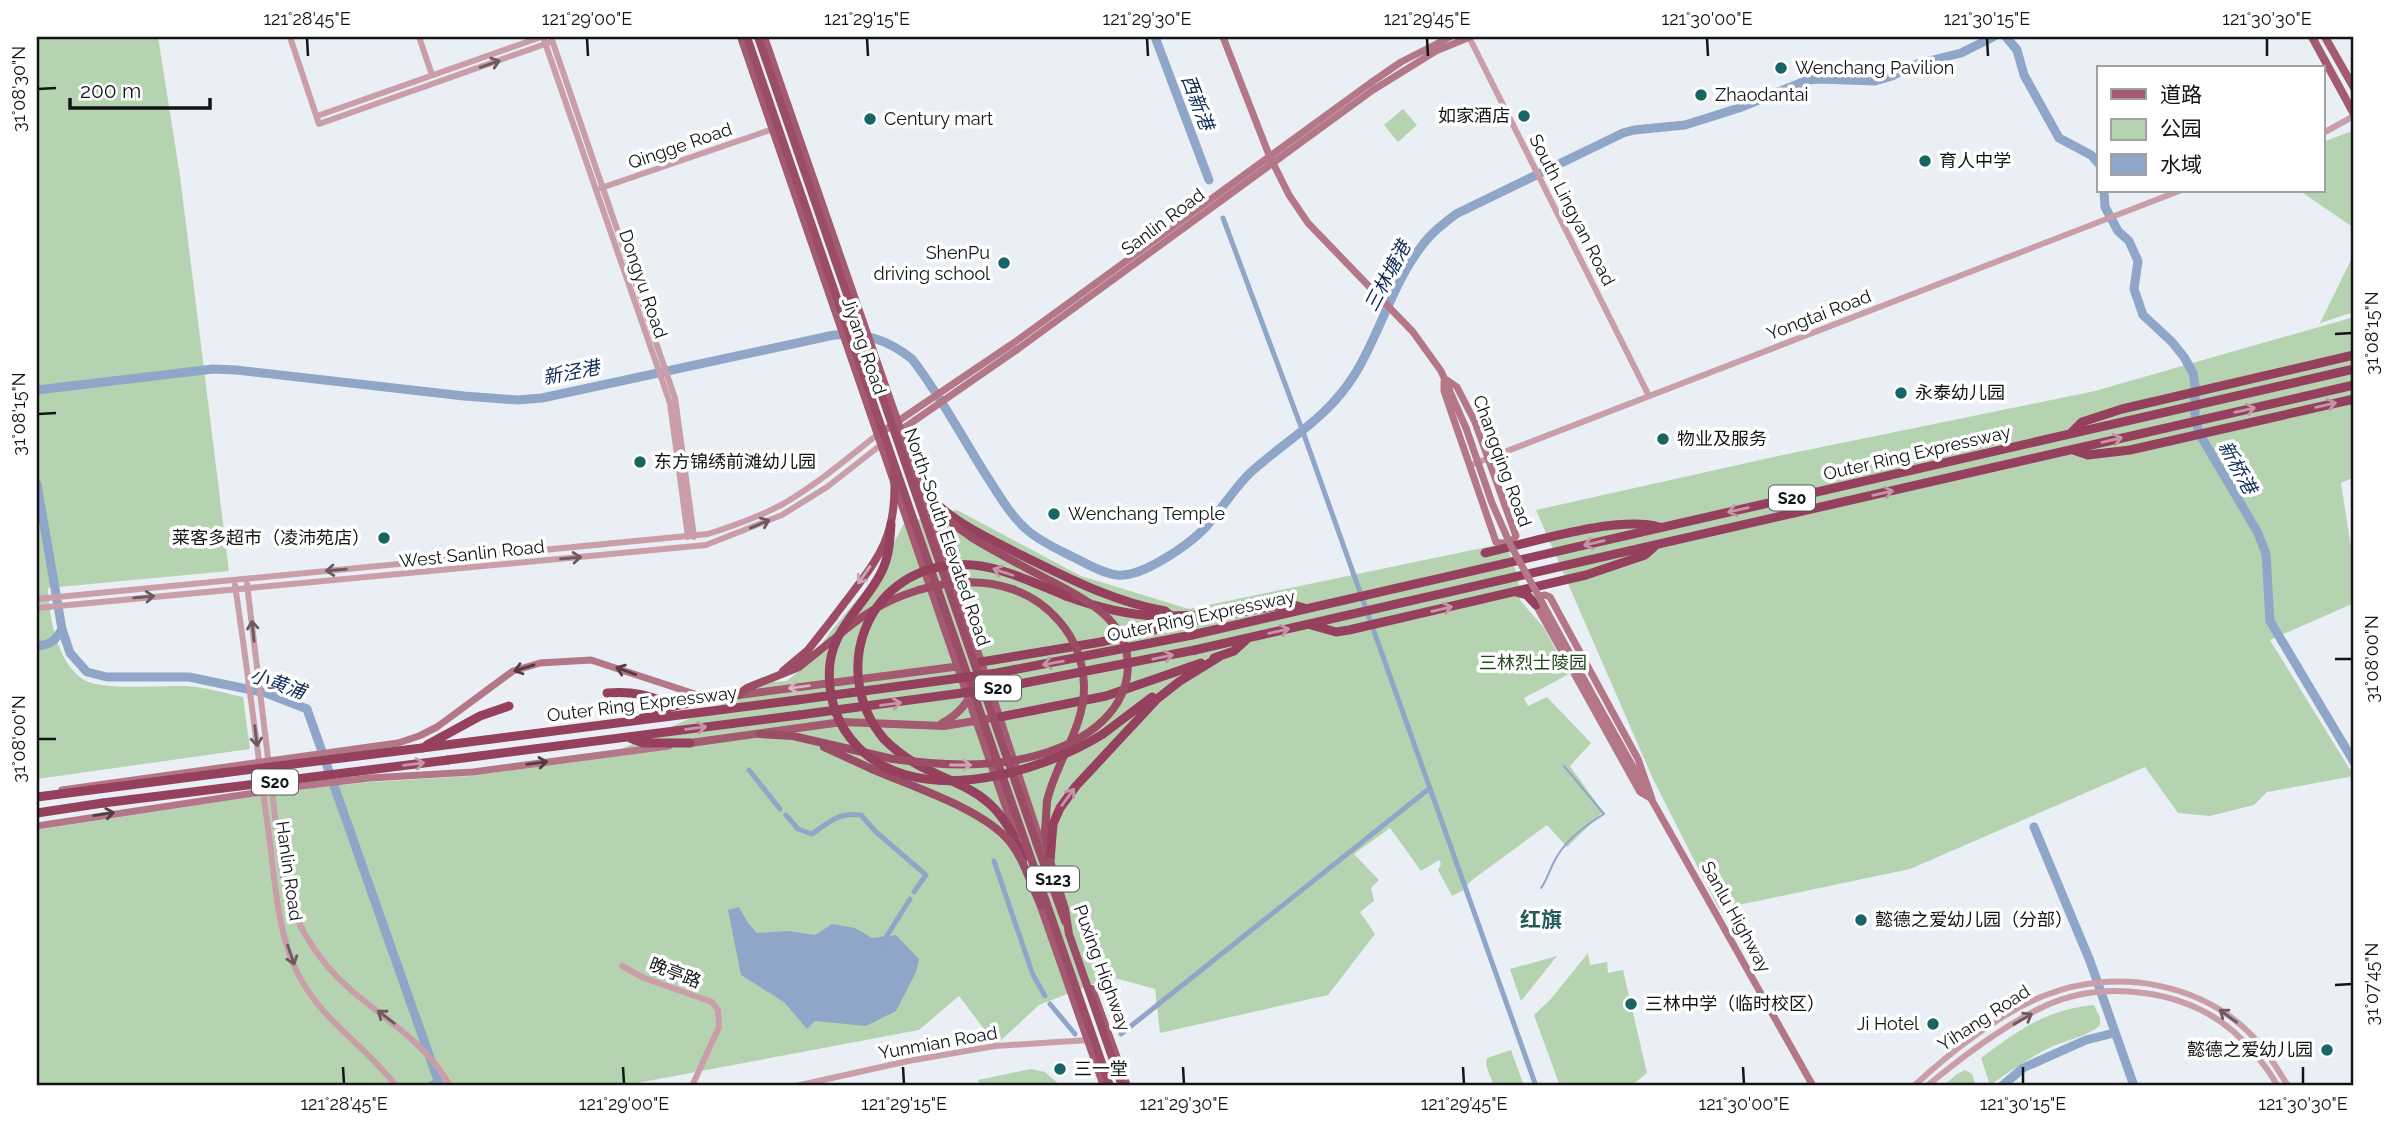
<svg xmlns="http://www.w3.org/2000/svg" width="2391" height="1123" font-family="Raleway,'Noto Sans SC',sans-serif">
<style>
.green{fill:#b6d3b1}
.water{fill:#8fa6c9}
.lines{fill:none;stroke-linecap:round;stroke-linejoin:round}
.stream{stroke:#8fa6c9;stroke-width:2}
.canal{stroke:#8fa6c9;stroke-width:5}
.river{stroke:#8fa6c9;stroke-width:9}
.tertiary{stroke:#c99ea9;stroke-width:6}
.secondary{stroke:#b47788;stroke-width:7}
.primary{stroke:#a45a70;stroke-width:8}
.trunk{stroke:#9c4d66;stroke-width:8}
.motorway{stroke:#95405c;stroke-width:9}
.secondary-bridge{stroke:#b47788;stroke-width:7}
.trunk-bridge{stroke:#9c4d66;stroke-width:8}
.motorway-bridge{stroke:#95405c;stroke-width:9}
.oneway{stroke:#6e5960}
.oneway2{stroke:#c596a5}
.oneway3{stroke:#cea6b2}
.oneway4{stroke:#533c44}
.oneway5{stroke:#d6b5bf}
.ticks{fill:none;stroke:#121416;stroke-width:2.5}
.poi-dot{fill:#186664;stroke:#fff;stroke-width:2.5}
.labels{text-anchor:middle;stroke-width:7;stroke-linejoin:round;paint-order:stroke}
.shield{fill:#fff;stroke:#595a5c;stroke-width:2}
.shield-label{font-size:16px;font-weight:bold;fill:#121416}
.poi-label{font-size:18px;fill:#121416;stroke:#fff;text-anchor:start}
.street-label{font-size:18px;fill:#121416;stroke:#fff}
.park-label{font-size:18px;fill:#214a1a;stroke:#fff}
.water-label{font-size:19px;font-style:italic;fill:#0d2a56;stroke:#fff}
.quarter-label{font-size:21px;font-weight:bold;fill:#215c5a;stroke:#fff}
.neatline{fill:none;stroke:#121416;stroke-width:2.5}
.ticks-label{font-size:18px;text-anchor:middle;fill:#121416}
</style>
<rect width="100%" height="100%" fill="#e9eff4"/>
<path class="green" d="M37,37H158L180,176L229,571L48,588C49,617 57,663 84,680C104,691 161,685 185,686C204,687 224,693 243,697L250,749L37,779Z
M1403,109L1417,125L1398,142L1384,125Z
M2352,131L2354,135V228L2300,191H2323V142Z
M2354,254V312L2320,323Z
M2354,317V477L2341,483L2354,567V603L2270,640L2354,776L2267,792L2254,805L2210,816L2178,813L2145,767L1910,869L1719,909L1653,779L1536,510L1778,456L2095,391Z
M957,510L1081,576L1189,609L1506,543L1518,577L1520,600L1544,628L1569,674L1524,698L1528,706L1547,697L1591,743L1570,766L1603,812L1567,847L1547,825L1472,880L1462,891L1452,896L1438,870L1441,864L1439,860L1421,871L1390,828L1354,854L1379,880L1371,888L1374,901L1360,912L1375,934L1328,995L1160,1033L1155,989L1111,977L1039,1005L996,1045L959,996L919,1030L621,1086H37V830L302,789L371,782L471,776L601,758L772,682L787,681L807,664L831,631L879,573L904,523Z
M1588,953L1590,965L1607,962L1608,973L1623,970L1647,1073L1631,1086H1560L1534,1015L1550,1000Z
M1557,956L1521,1001L1510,969Z
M2094,1005L2100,1018V1025C2089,1036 2066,1040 2051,1047C2029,1058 2010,1071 1990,1085L1981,1058C2019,1030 2045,1010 2094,1005Z
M1511,1050L1524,1086H1494L1486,1065L1487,1058Z
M1031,1069L1045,1072L1061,1086H980L978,1080Z
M1965,1070L1972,1074L1976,1086H1943L1957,1074Z"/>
<path class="water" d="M739,907L748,923L757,933L788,931L815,935L832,924L855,928L872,938L896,935L919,959L916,972L896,1011L866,1026L815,1021L807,1029L784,1002L741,975L728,910Z"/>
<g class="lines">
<path class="stream" d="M1541,888C1547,880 1549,871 1554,862C1564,841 1584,826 1604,814L1564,766"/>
<path class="canal" d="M1223,218L1303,432L1536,1086
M749,770L780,809
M786,815L798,829L812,834C829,822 839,812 861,815L875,831L926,875L914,892
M994,861L1033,975L1045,996
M883,942L910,899
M1050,1004L1075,1034
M1121,1034L1430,788
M427,1086L438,1080"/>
<path class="river" d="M1155,37L1209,180
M2006,37L2017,50L2024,75L2059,138L2091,155L2099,164
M2104,191L2105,207L2118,231L2129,241L2138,261L2134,289L2143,315L2172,342L2184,357L2193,373L2195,386V417L2199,433L2258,533L2266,554L2270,621L2354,762
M37,390L213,369L236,370L464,396L518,400L542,398L834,335C865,332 888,340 912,359C940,395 962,437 986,475C999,495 1010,515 1027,530C1041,542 1057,549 1073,557C1087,564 1102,573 1117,575C1141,578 1187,546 1204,529C1221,511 1233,489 1251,472C1289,438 1327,419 1355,374C1380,333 1392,285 1421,247C1430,234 1443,224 1456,214L1623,133L1634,130L1685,125L1739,108L1808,80L1820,79L1875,81L1892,76L1913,65L1961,53L1993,37
M37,484L62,629L70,653L87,672L107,677H189L266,693L307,709L440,1086
M37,646C50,645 55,641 62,629
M2034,827L2090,961L2134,1086
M2002,1086L2023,1068L2086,1040L2114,1033"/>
<path class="tertiary" d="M290,37L319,124L548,43
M419,37L432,75
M543,37L670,403L688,537
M551,37L675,398L694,537
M1469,37L1649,396
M317,116L541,37
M2323,133L2354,116
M601,188L773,129
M1471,465L2179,191
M247,584L281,866C288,914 314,958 351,990C387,1021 426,1043 450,1086
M235,585C247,666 257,747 268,828C275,876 276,931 298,974C321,1020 366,1046 396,1086
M37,599L708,534C733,526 759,517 783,504C817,484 847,459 878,434
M37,608L706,545L782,515L827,487L882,444
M622,966L644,978L712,1002L718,1010L719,1027L692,1086
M796,1086L908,1061L995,1046L1088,1040
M1914,1086C1948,1054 2001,1012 2046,995C2117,967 2206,983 2258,1042C2269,1055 2279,1071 2288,1086
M1927,1086C1963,1056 2004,1025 2047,1005C2105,979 2186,990 2234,1032C2252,1048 2266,1066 2278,1086"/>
<path class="secondary" d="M1223,37L1269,155L1289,195L1308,223L1413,332L1441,371L1466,428
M1447,380L1457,387L1475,422L1516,536C1512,543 1503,544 1496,542
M1444,382V391L1496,542
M898,432L1018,349L1373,90L1436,51L1470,37
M879,434L1015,342L1369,84L1401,62L1450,37
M1545,595L1550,597L1638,759L1652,799L1640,792L1536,605L1540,596Z
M1596,701L1813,1086
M62,790L398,743L419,736L437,727L513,671L540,663L591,660L707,698
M37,826L301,786L370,778L473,772L669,746"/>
<path class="primary" d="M741,37L1016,836
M764,37L981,662L1049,868
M2312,37L2354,114
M2325,37L2354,88
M708,699L961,666
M942,723C963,713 971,696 981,676
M690,743L842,722L944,726L999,717
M1039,901L1104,1086
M1092,989L1127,1086"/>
<path class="trunk" d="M747,37L879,420
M783,671L808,650L834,617
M738,695L747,688L799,667L855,622
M760,734L793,736L893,759
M824,747L872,769
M1047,801L1045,832L1049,854
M1036,842L1065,921"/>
<path class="motorway" d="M2071,433L2082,422L2122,409L2354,355
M2073,450L2088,455L2130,450L2354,399
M940,507C963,527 992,540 1019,554C1066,577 1113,602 1165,611L1170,615
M1485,553C1529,543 1618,515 1659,527
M1516,592L1527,595L1536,605
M1066,596C1096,607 1127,615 1158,616C1175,617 1192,613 1208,617
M1311,625L1336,632L1349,630L1586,575L1645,555L1654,547
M1192,635L2354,369
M1195,650L2354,385
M1214,658L1234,651L1247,639
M981,662L1101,642L1210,617L1290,604L1304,608
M607,693C634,691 649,695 674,706
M1000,717L1106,696L1201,663
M641,719L651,711L708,699
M1103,734L1152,697
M630,738L643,743H690
M884,739C937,793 992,769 1023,859
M427,745L480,716L509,706
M422,748L797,700
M448,760L799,715
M37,797L222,773
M37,813L103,803
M1050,861L1053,824L1060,808L1076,786L1157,699L1180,681L1219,657"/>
<path class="secondary-bridge" d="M1466,428L1492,503L1510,544L1596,701"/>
<path class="trunk-bridge" d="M758,37L1036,842
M879,420L1110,1086
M834,617C853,590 883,559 890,526C895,508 895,489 894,471
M855,622C912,579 1007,560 1059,621C1075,639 1083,662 1084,685C1085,728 1056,761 1047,801
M893,759C957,768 1032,770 1089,732C1108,719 1123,700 1127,677C1135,621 1086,600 1045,578C1021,565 995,552 971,537C949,522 930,504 914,482
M872,769C910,786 984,809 1010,842C1025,861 1030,884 1041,905
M1050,861L1065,909L1069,934L1122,1086"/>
<path class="motorway-bridge" d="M891,524C890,541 889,556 882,571C866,604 835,625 830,663C827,690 834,718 851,739C909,812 1037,775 1103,734
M797,700L997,673L1192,635
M799,715L999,688L1195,650
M884,739C829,673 865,572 953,565C992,561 1031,582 1066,596
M222,773L422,748
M103,803L448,760"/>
</g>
<defs><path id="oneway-shaft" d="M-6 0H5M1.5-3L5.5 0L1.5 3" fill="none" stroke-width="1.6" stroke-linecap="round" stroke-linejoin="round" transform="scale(1.75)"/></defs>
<g class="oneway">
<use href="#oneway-shaft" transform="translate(490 64) rotate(-19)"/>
<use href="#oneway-shaft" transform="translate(760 524) rotate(-23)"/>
<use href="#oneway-shaft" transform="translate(571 558) rotate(-5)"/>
<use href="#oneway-shaft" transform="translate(336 570) rotate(175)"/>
<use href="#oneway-shaft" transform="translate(144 597) rotate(-5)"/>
<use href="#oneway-shaft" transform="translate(253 631) rotate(-96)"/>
<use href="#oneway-shaft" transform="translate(256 736) rotate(83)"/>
<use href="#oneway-shaft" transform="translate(291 955) rotate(71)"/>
<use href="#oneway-shaft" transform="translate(2228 1016) rotate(-144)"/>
<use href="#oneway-shaft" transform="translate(386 1017) rotate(-143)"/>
<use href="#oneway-shaft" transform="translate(2023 1019) rotate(-30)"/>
</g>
<g class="oneway2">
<use href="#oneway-shaft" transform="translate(2326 405) rotate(-13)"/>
<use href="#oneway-shaft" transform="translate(2245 410) rotate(-13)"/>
<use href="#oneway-shaft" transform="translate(2112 440) rotate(-13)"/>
<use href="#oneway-shaft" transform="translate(1883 493) rotate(-13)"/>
<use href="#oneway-shaft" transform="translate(1738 510) rotate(167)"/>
<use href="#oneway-shaft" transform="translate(1594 543) rotate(167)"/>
<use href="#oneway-shaft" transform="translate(1003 572) rotate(-162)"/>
<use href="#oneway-shaft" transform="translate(1442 609) rotate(-13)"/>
<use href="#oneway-shaft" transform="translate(1279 631) rotate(-13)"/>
<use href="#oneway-shaft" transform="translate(1163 657) rotate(-12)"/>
<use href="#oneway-shaft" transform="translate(1053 663) rotate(170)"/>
<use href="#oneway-shaft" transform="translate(891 704) rotate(-7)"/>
<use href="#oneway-shaft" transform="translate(696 728) rotate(-7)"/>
<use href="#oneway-shaft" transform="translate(414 764) rotate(-7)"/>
<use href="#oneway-shaft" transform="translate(1068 797) rotate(-54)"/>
</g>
<g class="oneway3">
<use href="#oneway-shaft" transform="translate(864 575) rotate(125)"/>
<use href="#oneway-shaft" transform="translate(961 765)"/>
</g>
<g class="oneway4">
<use href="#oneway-shaft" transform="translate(524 668) rotate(163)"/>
<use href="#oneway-shaft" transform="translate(626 671) rotate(-160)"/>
<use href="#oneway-shaft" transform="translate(537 763) rotate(-7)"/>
<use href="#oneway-shaft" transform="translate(104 814) rotate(-9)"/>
</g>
<use class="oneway5" href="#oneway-shaft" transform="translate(799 687) rotate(173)"/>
<path class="ticks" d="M307,38L308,56M587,38L588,56M867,38L868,56M1147,38L1148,56M1427,38L1428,56M1707,38L1708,56M1987,38L1988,56M2267,38V56M38,89L56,88M2335,334L2352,333M38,414L56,413M2335,659H2352M38,739H56M2335,985L2352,984M343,1067L344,1084M623,1067L624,1084M903,1067L904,1084M1183,1067L1184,1084M1463,1067L1464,1084M1743,1067L1744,1084M2023,1067V1084M2303,1067V1084"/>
<g class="poi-dot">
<circle cx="1781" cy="68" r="7"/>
<circle cx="1701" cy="95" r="7"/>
<circle cx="1524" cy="116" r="7"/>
<circle cx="870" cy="119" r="7"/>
<circle cx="1925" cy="161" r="7"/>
<circle cx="1004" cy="263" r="7"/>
<circle cx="1901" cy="393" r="7"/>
<circle cx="1663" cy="439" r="7"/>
<circle cx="640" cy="462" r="7"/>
<circle cx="1054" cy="514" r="7"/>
<circle cx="384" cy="538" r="7"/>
<circle cx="1861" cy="920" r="7"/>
<circle cx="1631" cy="1004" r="7"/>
<circle cx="1933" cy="1024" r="7"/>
<circle cx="2327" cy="1050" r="7"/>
<circle cx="1060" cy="1069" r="7"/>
</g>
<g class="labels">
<g class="shield">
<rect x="1769" y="485.5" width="46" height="25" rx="5"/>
<rect x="975" y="675.5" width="46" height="25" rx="5"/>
<rect x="252" y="769.5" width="46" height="25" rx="5"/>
<rect x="1027" y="866.5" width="52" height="25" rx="5"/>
</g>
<g class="shield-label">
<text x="1792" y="504">S20</text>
<text x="998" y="694">S20</text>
<text x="275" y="788">S20</text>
<text x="1053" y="885">S123</text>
</g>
<g class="poi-label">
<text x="1795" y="74">Wenchang Pavilion</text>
<text x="1715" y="101">Zhaodantai</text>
<text x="1510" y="122" text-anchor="end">如家酒店</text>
<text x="884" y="125">Century mart</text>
<text x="1939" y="167">育人中学</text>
<text x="990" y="259" text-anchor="end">ShenPu<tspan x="990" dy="21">driving school</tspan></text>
<text x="1915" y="399">永泰幼儿园</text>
<text x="1677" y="445">物业及服务</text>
<text x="654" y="468">东方锦绣前滩幼儿园</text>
<text x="1068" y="520">Wenchang Temple</text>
<text x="370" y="544" text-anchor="end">莱客多超市（凌沛苑店）</text>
<text x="1875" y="926">懿德之爱幼儿园（分部）</text>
<text x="1645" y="1010">三林中学（临时校区）</text>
<text x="1919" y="1030" text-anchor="end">Ji Hotel</text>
<text x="2313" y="1056" text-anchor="end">懿德之爱幼儿园</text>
<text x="1074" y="1075">三一堂</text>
</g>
<g class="street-label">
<text transform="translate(680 146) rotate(-19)" y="6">Qingge Road</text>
<text transform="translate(1572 210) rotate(63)" y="6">South Lingyan Road</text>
<text transform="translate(1163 222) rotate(-37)" y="6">Sanlin Road</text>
<text transform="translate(643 284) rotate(71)" y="6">Dongyu Road</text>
<text transform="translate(1819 315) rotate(-21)" y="6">Yongtai Road</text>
<text transform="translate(864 346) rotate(71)" y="6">Jiyang Road</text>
<text transform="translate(1917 453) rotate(-13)" y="6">Outer Ring Expressway</text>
<text transform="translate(1502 461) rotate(70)" y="6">Changqing Road</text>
<text transform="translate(947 537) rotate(71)" y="6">North-South Elevated Road</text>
<text transform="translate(472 554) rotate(-6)" y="6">West Sanlin Road</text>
<text transform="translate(1201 616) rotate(-12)" y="6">Outer Ring Expressway</text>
<text transform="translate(642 704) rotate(-7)" y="6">Outer Ring Expressway</text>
<text transform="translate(289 871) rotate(82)" y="6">Hanlin Road</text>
<text transform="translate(1736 917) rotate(61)" y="6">Sanlu Highway</text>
<text transform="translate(1102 968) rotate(70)" y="6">Puxing Highway</text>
<text transform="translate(675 973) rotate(21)" y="6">晚亭路</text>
<text transform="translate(1984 1018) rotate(-33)" y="6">Yihang Road</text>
<text transform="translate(938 1043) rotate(-10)" y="6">Yunmian Road</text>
</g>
<g class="park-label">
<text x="1533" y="669">三林烈士陵园</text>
</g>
<g class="water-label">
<text transform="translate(1198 102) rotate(69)" y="7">西新港</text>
<text transform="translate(1387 276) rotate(-62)" y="7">三林塘港</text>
<text transform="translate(571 372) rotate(-11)" y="7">新泾港</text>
<text transform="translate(2238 467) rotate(61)" y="7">新桥港</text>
<text transform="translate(278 683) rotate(19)" y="7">小黄浦</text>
</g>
<g class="quarter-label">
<text x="1541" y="927">红旗</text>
</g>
</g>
<rect width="2391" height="1123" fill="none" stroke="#ffffff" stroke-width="77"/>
<rect x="2097" y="66" width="228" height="126" fill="#ffffff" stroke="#a0a1a2" stroke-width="2"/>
<rect x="2111" y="89" width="35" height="10" fill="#a45a70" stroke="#a0a1a2" stroke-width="2"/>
<text x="2160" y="102" font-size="21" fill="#121416">道路</text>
<rect x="2111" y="119" width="35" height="21" fill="#b6d3b1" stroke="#a0a1a2" stroke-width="2"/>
<text x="2160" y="136" font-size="21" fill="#121416">公园</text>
<rect x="2111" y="154" width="35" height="21" fill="#8fa6c9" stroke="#a0a1a2" stroke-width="2"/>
<text x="2160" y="172" font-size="21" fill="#121416">水域</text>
<path d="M70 98v10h140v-10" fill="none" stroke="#121416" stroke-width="3.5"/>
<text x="80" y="98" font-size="21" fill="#121416" stroke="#ffffff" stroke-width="5" paint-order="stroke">200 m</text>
<rect x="38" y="38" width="2314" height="1046" class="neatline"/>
<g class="ticks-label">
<text x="307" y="25">121°28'45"E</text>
<text x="587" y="25">121°29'00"E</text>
<text x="867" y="25">121°29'15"E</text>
<text x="1147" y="25">121°29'30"E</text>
<text x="1427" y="25">121°29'45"E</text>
<text x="1707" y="25">121°30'00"E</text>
<text x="1987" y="25">121°30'15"E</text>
<text x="2267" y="25">121°30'30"E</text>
<text transform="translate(19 89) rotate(-90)" y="6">31°08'30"N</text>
<text transform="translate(2372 333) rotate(-90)" y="6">31°08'15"N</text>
<text transform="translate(19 414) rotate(-90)" y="6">31°08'15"N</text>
<text transform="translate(2372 659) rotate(-90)" y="6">31°08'00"N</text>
<text transform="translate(19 739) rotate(-90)" y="6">31°08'00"N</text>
<text transform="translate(2372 984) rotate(-90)" y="6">31°07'45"N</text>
<text x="344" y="1110">121°28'45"E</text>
<text x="624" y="1110">121°29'00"E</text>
<text x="904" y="1110">121°29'15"E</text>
<text x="1184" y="1110">121°29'30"E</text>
<text x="1464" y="1110">121°29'45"E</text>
<text x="1744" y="1110">121°30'00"E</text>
<text x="2023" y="1110">121°30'15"E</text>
<text x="2303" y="1110">121°30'30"E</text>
</g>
</svg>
